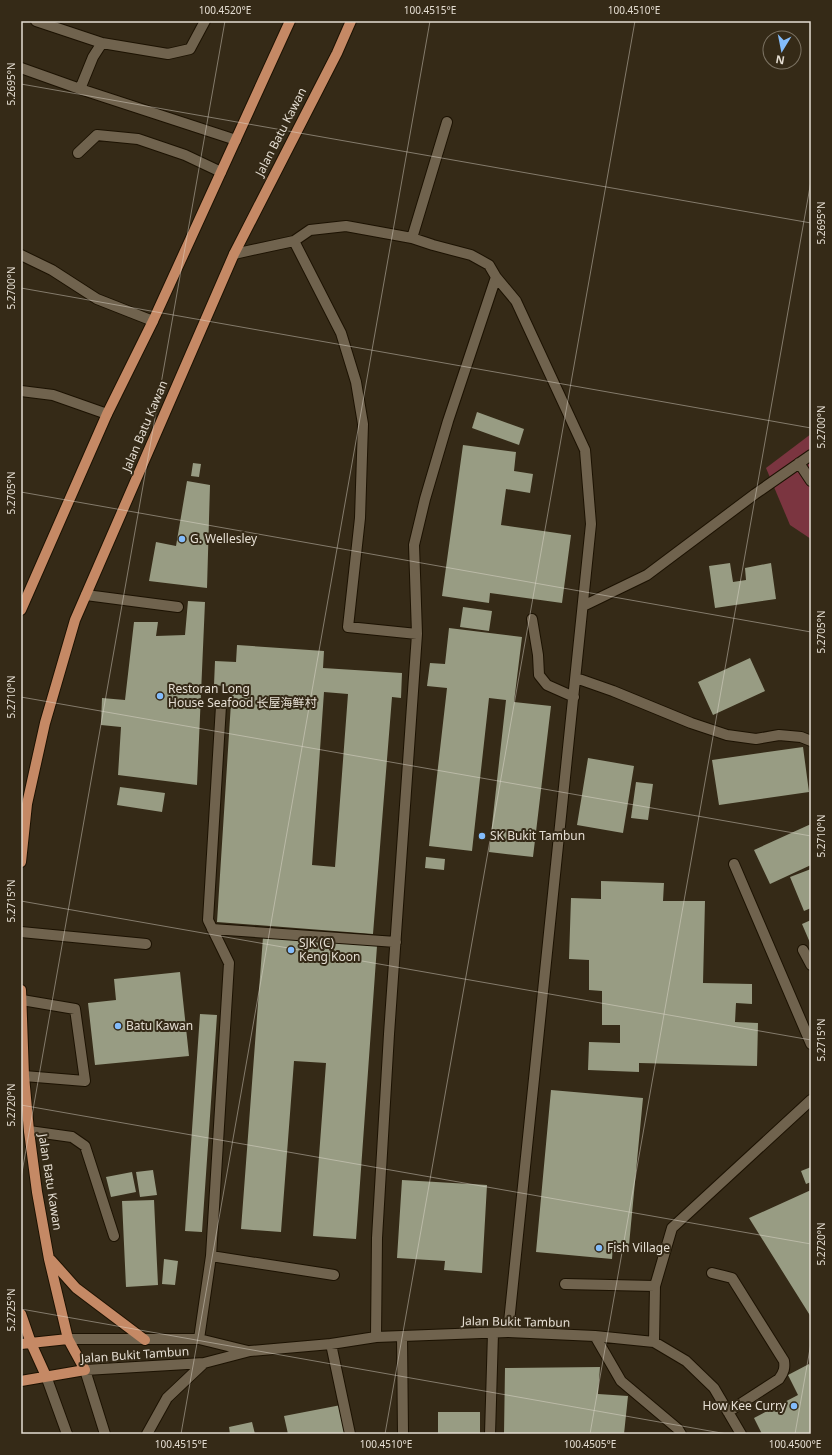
<svg xmlns="http://www.w3.org/2000/svg" width="832" height="1455" font-family="'Noto Sans','Noto Sans SC',sans-serif">
<style>
.green{fill:#7b3540}
.building{fill:#989c83;fill-rule:evenodd}
.lines{fill:none;stroke-linecap:round;stroke-linejoin:round}
.minor-casing{stroke:#1c1202;stroke-width:12}
.major-casing{stroke:#1c1202;stroke-width:12}
.minor{stroke:#70634e;stroke-width:10}
.major{stroke:#c58965;stroke-width:10}
.ticks{fill:none;stroke:#e5ded3;stroke-width:1;stroke-opacity:0.45}
.poi-dot{fill:#83bcfb;stroke:#352a17;stroke-width:1.5}
.labels{text-anchor:middle;stroke-width:4;stroke-linejoin:round;paint-order:stroke}
.street-label{font-size:12px;fill:#e5ded3;stroke:#352a17}
.poi-label{font-size:12px;fill:#e5ded3;stroke:#352a17;text-anchor:start}
.neatline{fill:none;stroke:#e5ded3;stroke-width:1.5}
.ticks-label{font-size:10px;text-anchor:middle;fill:#e5ded3}
</style>
<rect width="100%" height="100%" fill="#352a17"/>
<path class="green" d="M811,434V539L790,525L766,468Z"/>
<path class="building" d="M477,412L524,429L519,445L472,428Z
M463,445L516,452L514,471L533,474L530,493L506,489L501,525L571,535L562,603L490,593L489,603L442,596Z
M193,463L201,464L199,477L191,476Z
M187,481L210,485L207,588L149,581L156,542L176,546Z
M730,563L733,582L746,580L745,568L771,563L776,599L715,608L709,566Z
M188,601L205,602L197,785L118,775L121,727L101,725L102,698L125,700L134,622H158L156,636L185,635Z
M463,607L492,611L489,631L460,627Z
M449,628L522,637L514,702L551,706L533,857L489,852L506,700L489,698L472,851L429,846L447,688L427,686L430,663L445,664Z
M237,645L324,651L323,668L402,673L401,698L392,697L373,934L217,922L232,687L214,685L215,661L236,662ZM324,692L348,694L335,867L312,865Z
M750,658L765,691L713,715L698,682Z
M803,747L809,792L719,805L712,760Z
M588,758L634,766L623,833L577,825Z
M636,782L653,784L648,820L631,818Z
M120,787L165,793L162,812L117,805Z
M811,824V865L770,884L754,850Z
M426,857L445,859L444,870L425,868Z
M811,869V908L804,911L790,877Z
M601,881L664,883L663,901H705L703,983L752,984V1004L736,1003L735,1022L758,1023L757,1066L639,1063V1072L588,1070L589,1042L620,1043V1025H602V991L589,990V960L569,959L571,898L601,899Z
M811,920V945L802,924Z
M263,937L377,946L356,1239L313,1236L326,1063L294,1061L281,1232L241,1229Z
M180,972L189,1056L95,1065L88,1003L116,1000L114,979Z
M200,1014L217,1015L202,1232L185,1231Z
M551,1090L643,1098L629,1245L613,1243L612,1259L536,1252Z
M811,1167V1182L806,1184L801,1171Z
M153,1170L157,1195L140,1197L136,1172Z
M132,1172L136,1192L111,1197L106,1177Z
M402,1180L487,1185L482,1273L444,1270L445,1261L397,1258Z
M811,1190V1317L749,1218Z
M154,1200L158,1285L126,1287L122,1201Z
M164,1259L178,1261L175,1285L162,1284Z
M809,1364L811,1368V1434H762L754,1418L798,1395L788,1375Z
M600,1367L598,1394L628,1396L624,1434H504L505,1368Z
M341,1405L347,1434H288L284,1416Z
M438,1412H480V1434H438Z
M252,1422L255,1434H230L229,1427Z"/>
<g class="lines">
<defs>
<path id="minor" d="M36,21L102,43
M21,68L80,89L236,140
M80,89L93,57L102,43L168,54L190,49L205,21
M78,153L97,135L138,139L185,155L221,172
M412,238L447,122
M294,241L310,230L346,226L412,238L433,245L471,255L489,265L496,277L516,301L585,450L591,524L508,1332
M234,254L294,241L341,333L356,382L363,424L360,518L348,627L417,634
M21,255L52,270L97,299L153,321
M21,391L53,395L107,414
M799,463L811,481
M86,595L178,607
M583,606L647,575L755,494L811,455
M532,619L538,655L539,675L547,685L574,697
M576,678L613,691L691,723L727,735L756,739L779,735L801,737L811,741
M734,864L811,1044
M212,929L396,942
M21,932L146,944
M803,950L811,965
M22,1000L75,1009L85,1081L24,1076
M29,1131L72,1137L85,1146L114,1236
M211,1256L334,1275
M712,1273L732,1278L784,1361C785,1368 784,1372 779,1379L728,1412
M565,1284L655,1286
M402,1336L403,1434
M595,1336L621,1381L678,1429L681,1434
M376,1337L377,1238L389,1034L417,634L414,545L425,499L448,421L496,277
M68,1339H199L248,1351
M199,1339L211,1256L229,963L208,920L221,706
M654,1342L655,1286L672,1228L811,1100
M331,1344L350,1434
M46,1376L67,1434
M105,1434L85,1370L204,1363L250,1351L331,1344L376,1337L508,1332L595,1336L654,1342L686,1361L714,1388L741,1434
M147,1434L167,1398L204,1363
M490,1434L493,1333"/>
<path id="major" d="M21,610L107,414L153,321L290,21
M21,862L27,804L45,723L75,620L234,254L337,53L351,21
M21,990L24,1076L29,1131L37,1192L49,1259L68,1339L85,1370L21,1381
M51,1260L76,1288L145,1340
M21,1314L31,1343L46,1376
M21,1344L68,1339"/>
</defs>
<use href="#minor" class="minor-casing"/>
<use href="#major" class="major-casing"/>
<use href="#minor" class="minor"/>
<use href="#major" class="major"/>
</g>
<path class="ticks" d="M21,84L811,223M21,288L811,428M21,492L811,632M21,697L811,836M21,901L811,1040M21,1105L811,1244M21,1178L225,21M21,1309L727,1434M181,1434L430,21M385,1434L635,21M590,1434L811,181M795,1434L811,1343"/>
<g class="poi-dot">
<circle cx="182" cy="539" r="4"/>
<circle cx="160" cy="696" r="4"/>
<circle cx="482" cy="836" r="4"/>
<circle cx="291" cy="950" r="4"/>
<circle cx="118" cy="1026" r="4"/>
<circle cx="599" cy="1248" r="4"/>
<circle cx="794" cy="1406" r="4"/>
</g>
<g class="labels">
<g class="street-label">
<text transform="translate(281 132) rotate(-63)" y="4">Jalan Batu Kawan</text>
<text transform="translate(145 426) rotate(-67)" y="4">Jalan Batu Kawan</text>
<text transform="translate(50 1182) rotate(81)" y="4">Jalan Batu Kawan</text>
<text transform="translate(516 1322) rotate(1)" y="4">Jalan Bukit Tambun</text>
<text transform="translate(135 1355) rotate(-4)" y="4">Jalan Bukit Tambun</text>
</g>
<g class="poi-label">
<text x="190" y="543">G. Wellesley</text>
<text x="168" y="693">Restoran Long<tspan x="168" dy="14">House Seafood 长屋海鲜村</tspan></text>
<text x="490" y="840">SK Bukit Tambun</text>
<text x="299" y="947">SJK (C)<tspan x="299" dy="14">Keng Koon</tspan></text>
<text x="126" y="1030">Batu Kawan</text>
<text x="607" y="1252">Fish Village</text>
<text x="786" y="1410" text-anchor="end">How Kee Curry</text>
</g>
</g>
<rect width="832" height="1455" fill="none" stroke="#352a17" stroke-width="44"/>
<g transform="translate(782 50) rotate(190)"><circle r="19" fill="#352a17" stroke="#7b7262"/>
<path d="M0-3L7 15L0 10L-7 15Z" fill="#83bcfb"/>
<text y="-6" font-size="11" font-weight="bold" text-anchor="middle" fill="#e5ded3">N</text>
</g>
<rect x="22" y="22" width="788" height="1411" class="neatline"/>
<g class="ticks-label">
<text x="225" y="14">100.4520°E</text>
<text x="430" y="14">100.4515°E</text>
<text x="634" y="14">100.4510°E</text>
<text transform="translate(11 84) rotate(-90)" y="4">5.2695°N</text>
<text transform="translate(821 223) rotate(-90)" y="4">5.2695°N</text>
<text transform="translate(11 288) rotate(-90)" y="4">5.2700°N</text>
<text transform="translate(821 427) rotate(-90)" y="4">5.2700°N</text>
<text transform="translate(11 493) rotate(-90)" y="4">5.2705°N</text>
<text transform="translate(821 632) rotate(-90)" y="4">5.2705°N</text>
<text transform="translate(11 697) rotate(-90)" y="4">5.2710°N</text>
<text transform="translate(821 836) rotate(-90)" y="4">5.2710°N</text>
<text transform="translate(11 901) rotate(-90)" y="4">5.2715°N</text>
<text transform="translate(821 1040) rotate(-90)" y="4">5.2715°N</text>
<text transform="translate(11 1105) rotate(-90)" y="4">5.2720°N</text>
<text transform="translate(821 1244) rotate(-90)" y="4">5.2720°N</text>
<text transform="translate(11 1310) rotate(-90)" y="4">5.2725°N</text>
<text x="181" y="1448">100.4515°E</text>
<text x="386" y="1448">100.4510°E</text>
<text x="590" y="1448">100.4505°E</text>
<text x="795" y="1448">100.4500°E</text>
</g>
</svg>
